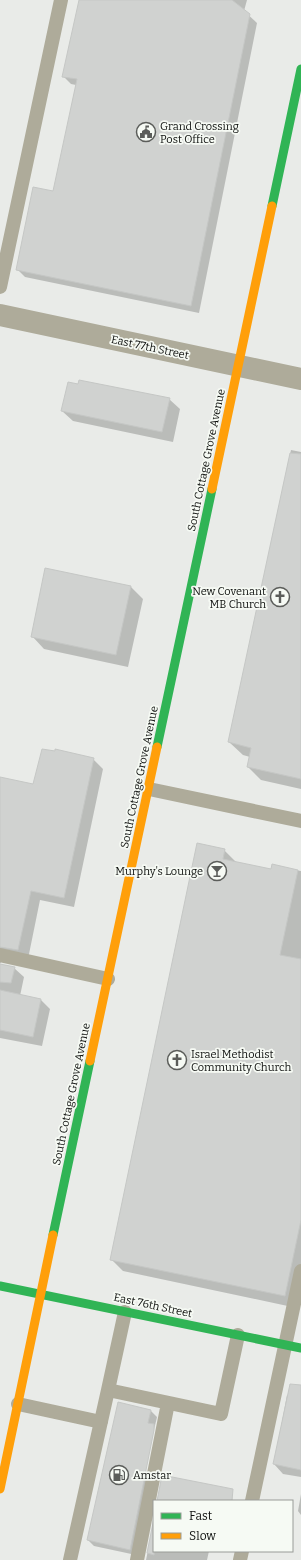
<svg xmlns="http://www.w3.org/2000/svg" width="301" height="1560" font-family="Bitter,serif">
<style>
.shadow{fill:#0003}
.building{fill:#d0d2d0;stroke:#c5c7c5}
.lines{fill:none;stroke-linecap:round;stroke-linejoin:round}
.lane{stroke:#aeab9a;stroke-width:14}
.street{stroke:#aeab9a;stroke-width:22}
.fast{stroke:#30b455;stroke-width:9}
.slow{stroke:#ff9f0a;stroke-width:9}
.labels{text-anchor:middle;stroke-width:3.5;stroke-linejoin:round;paint-order:stroke}
.poi-label{font-size:11px;fill:#0e100e;stroke:#f6faf4;text-anchor:start}
.street-label{font-size:11px;fill:#0e100e;stroke:#f6faf4}
</style>
<rect width="100%" height="100%" fill="#e9ebe8"/>
<path class="shadow" d="M80,0H247L244,11L257,23L199,313L25,277L17,269L54,193L76,85L71,84L63,76Z
M169,399L180,409L173,442L73,421L62,411Z
M291,450L301,452V789L261,780L248,767L250,757L243,755L229,742Z
M46,569L131,587L143,599L128,667L44,649L32,636Z
M93,759L103,769L74,907L40,900L28,959H3L0,964L14,968L24,977L20,996L41,1000L50,1009L42,1046L0,1038V778L34,785Z
M224,850L236,862L272,870L273,866L301,871V1298L297,1308L123,1271L111,1259Z
M287,1395L301,1398V1477L283,1474L274,1464Z
M151,1411L157,1417L144,1472L151,1478L136,1555L94,1546L88,1540Z
M301,1494V1515L298,1511Z
M154,1521V1551H209L207,1560H146Z"/>
<path class="building" d="M79,0H232L250,14L191,306L16,270L33,187L53,191L77,79L62,77Z
M79,380L170,398L162,432L61,411L68,382L78,384Z
M290,453L301,454V779L247,767L251,748L228,742Z
M45,568L131,586L116,655L31,637Z
M42,749L55,751V749L94,758L64,898L31,891L18,950L0,947V777L33,784Z
M197,843L225,849L223,859L271,869L272,864L298,870L280,955L301,959V1220L285,1296L110,1260Z
M0,964L15,967L11,983L0,982Z
M0,990L41,999L33,1037L0,1030Z
M290,1384L301,1385V1470L273,1464Z
M118,1402L151,1410L148,1423L154,1424V1430L130,1550L87,1540Z
M162,1475L233,1489L232,1501H157Z
M154,1518V1555L147,1553Z"/>
<g class="lines">
<path class="lane" d="M0,287L61,0
M149,789L301,821
M0,955L108,979
M125,1312L108,1390L221,1414L238,1335
M18,1404L101,1422
M252,1501L301,1271
M70,1560L108,1390
M137,1560L168,1403
M240,1560L242,1551"/>
<path class="street" d="M0,315L301,379"/>
<path class="fast" d="M272,206L301,69
M157,747L212,489
M53,1235L90,1061
M0,1286L301,1348"/>
<path class="slow" d="M212,489L272,206
M90,1061L157,747
M0,1489L53,1235"/>
</g>
<defs>
<symbol id="civic-ring" viewBox="-11 -11 22 22"><circle r="9.5" fill="#f6faf4" stroke="#5b5d5a" stroke-width="1.5"/><path d="M-.6-6.5H3V-4.5H.6V-3L4-1V1h2V6H-6V1h2V-1L-.6-3ZM-1.2 2.5V6h2.4V2.5Z" fill="#5b5d5a"/></symbol>
<symbol id="church-ring" viewBox="-11 -11 22 22"><circle r="9.5" fill="#f6faf4" stroke="#5b5d5a" stroke-width="1.5"/><path d="M-1.2-6h2.4v3.5h3.3v2.4h-3.3V6h-2.4V-.1h-3.3v-2.4h3.3Z" fill="#5b5d5a"/></symbol>
<symbol id="bar-ring" viewBox="-11 -11 22 22"><circle r="9.5" fill="#f6faf4" stroke="#5b5d5a" stroke-width="1.5"/><path d="M-6-5H6L.8 .8V4.5H3.5V6h-7V4.5H-.8V.8Z" fill="#5b5d5a"/></symbol>
<symbol id="fuel-ring" viewBox="-11 -11 22 22"><circle r="9.5" fill="#f6faf4" stroke="#5b5d5a" stroke-width="1.5"/><path d="M-5.5-6h7V0h2V4h1.3V-2.5L3-4.5l.8-.8L6-3V5H2.5V1h-1V6h-7ZM-4.2-4.7v3.2H.2V-4.7Z" fill="#5b5d5a"/></symbol>
</defs>
<g fill-rule="evenodd">
<use href="#civic-ring" x="135" y="121" width="22" height="22"/>
<use href="#church-ring" x="269" y="586" width="22" height="22"/>
<use href="#bar-ring" x="206" y="860" width="22" height="22"/>
<use href="#church-ring" x="166" y="1049" width="22" height="22"/>
<use href="#fuel-ring" x="108" y="1464" width="22" height="22"/>
</g>
<g class="labels">
<g class="poi-label">
<text x="160" y="130">Grand Crossing<tspan x="160" dy="13">Post Office</tspan></text>
<text x="266" y="595" text-anchor="end">New Covenant<tspan x="266" dy="13">MB Church</tspan></text>
<text x="203" y="875" text-anchor="end">Murphy's Lounge</text>
<text x="191" y="1058">Israel Methodist<tspan x="191" dy="13">Community Church</tspan></text>
<text x="133" y="1479">Amstar</text>
</g>
<g class="street-label">
<text transform="translate(150 347) rotate(12)" y="4">East 77th Street</text>
<text transform="translate(206 460) rotate(-78)" y="4">South Cottage Grove Avenue</text>
<text transform="translate(139 777) rotate(-78)" y="4">South Cottage Grove Avenue</text>
<text transform="translate(71 1094) rotate(-78)" y="4">South Cottage Grove Avenue</text>
<text transform="translate(153 1305) rotate(12)" y="4">East 76th Street</text>
</g>
</g>
<rect x="153" y="1500" width="140" height="52" fill="#f6faf4" stroke="#999c98"/>
<rect x="161" y="1513" width="20" height="6" fill="#30b455" stroke="#999c98"/>
<text x="189" y="1520" font-size="12" fill="#0e100e">Fast</text>
<rect x="161" y="1533" width="20" height="6" fill="#ff9f0a" stroke="#999c98"/>
<text x="189" y="1540" font-size="12" fill="#0e100e">Slow</text>
</svg>
